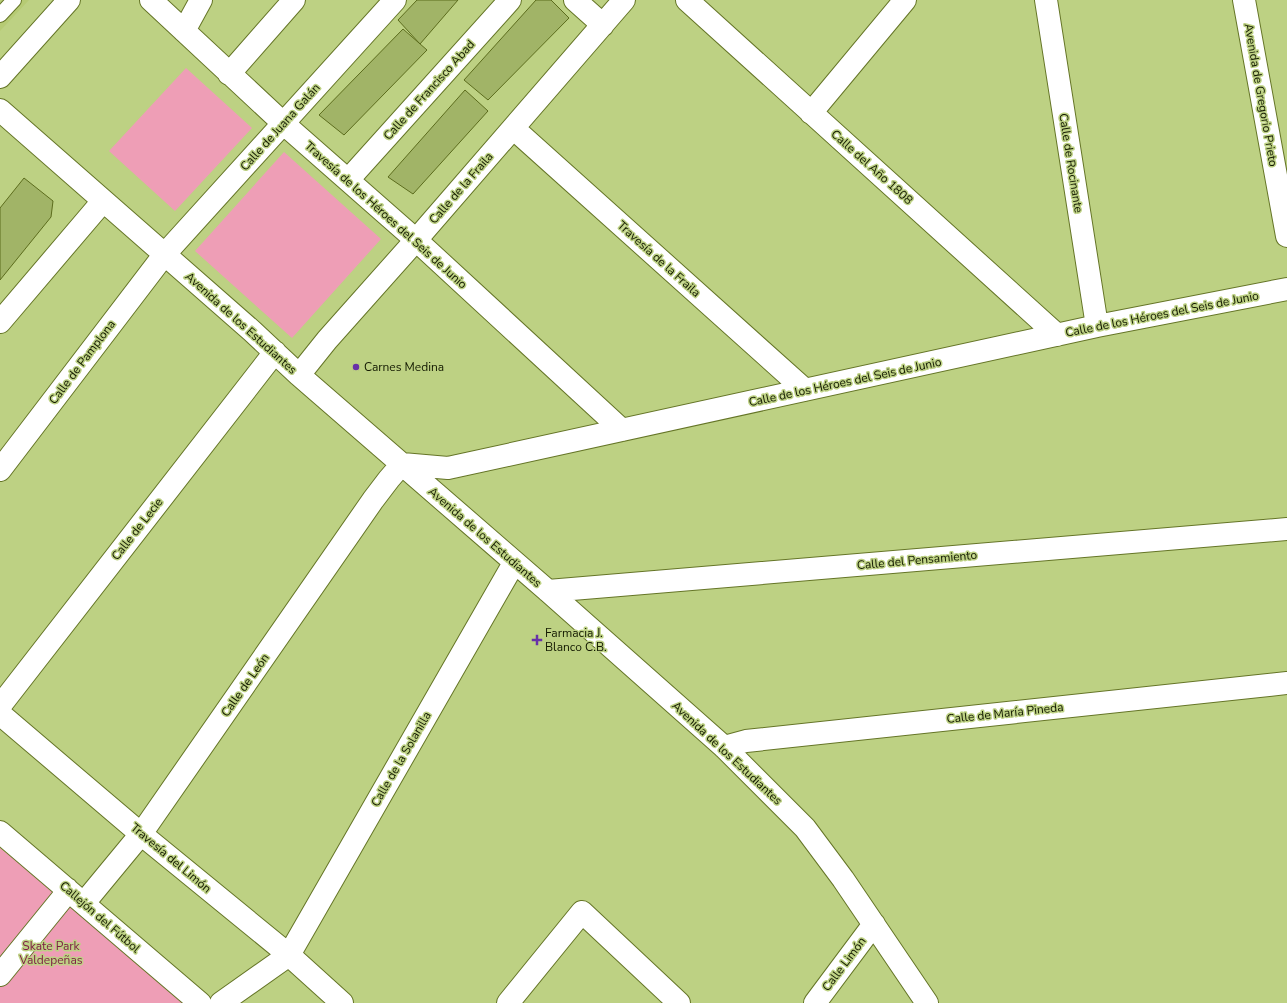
<svg xmlns="http://www.w3.org/2000/svg" width="1287" height="1003" font-family="'Nunito Sans',sans-serif">
<style>
.built{fill:#b6cb74}
.green{fill:#ee9eb6}
.building{fill:#a1b467;stroke:#5c6c1d}
.lines{fill:none;stroke-linecap:round;stroke-linejoin:round}
.service-casing{stroke:#657527;stroke-width:16}
.minor-casing{stroke:#657527;stroke-width:24}
.tertiary-casing{stroke:#657527;stroke-width:24}
.service{stroke:#fff;stroke-width:14}
.minor{stroke:#fff;stroke-width:22}
.tertiary{stroke:#fff;stroke-width:22}
.poi-dot{fill:#6831a8;stroke:#bdd183;stroke-width:1.5}
.labels{text-anchor:middle;stroke-width:3;stroke-linejoin:round;paint-order:stroke}
.street-label{font-size:12px;fill:#131900;stroke:#bdd183}
.poi-label{font-size:12px;fill:#131900;stroke:#bdd183;text-anchor:start}
.park-label{font-size:12px;fill:#7d1a44;stroke:#bdd183}
</style>
<rect width="100%" height="100%" fill="#bdd183"/>
<path class="built" d="M0,0H29L0,31Z"/>
<path class="green" d="M186,68L252,128L175,211L109,151Z
M284,152L381,239L292,338L195,251Z
M0,848L140,958L187,1003H0Z"/>
<path class="building" d="M417,0H458L420,44L398,20Z
M536,0H551L569,18L488,100L464,80Z
M403,29L427,50L344,135L319,115Z
M465,90L488,111L413,194L388,177Z
M24,178L53,201L51,217L0,280V208Z"/>
<g class="lines">
<defs>
<path id="service" d="M0,15L14,0"/>
<path id="minor" d="M151,0L284,124L416,240L622,430
M575,0L603,25
M687,0L1057,335
M1046,0L1097,326
M184,31L201,0
M229,74L294,0
M0,77L69,0
M0,110L252,331L299,375L548,591L724,747L805,828L843,879L927,1003
M811,113L905,0
M513,128L805,390
M348,180L510,0
M0,322L103,201
M299,375L327,340L416,240L624,0
M0,470L164,255L395,0
M548,591L1287,529
M0,706L275,352
M0,714L141,834L289,955L342,1003
M724,747L746,741L1287,683
M0,832L200,1003
M84,903L141,834L373,500L389,479L402,464L448,468L1097,326L1287,289
M0,975L65,895L67,889
M221,1003L289,955L514,563
M508,1003L582,912L679,1003
M815,1003L874,924"/>
<path id="tertiary" d="M1244,0L1287,236"/>
</defs>
<use href="#service" class="service-casing"/>
<use href="#minor" class="minor-casing"/>
<use href="#tertiary" class="tertiary-casing"/>
<use href="#service" class="service"/>
<use href="#minor" class="minor"/>
<use href="#tertiary" class="tertiary"/>
</g>
<g class="poi-dot">
<circle cx="356" cy="367" r="4"/>
<path d="M535 634h4v4h4v4h-4v4h-4v-4h-4v-4h4z"/>
</g>
<g class="labels">
<g class="street-label">
<text transform="translate(429 90) rotate(-48)" y="4">Calle de Francisco Abad</text>
<text transform="translate(1261 95) rotate(80)" y="4">Avenida de Gregorio Prieto</text>
<text transform="translate(280 127) rotate(-48)" y="4">Calle de Juana Galán</text>
<text transform="translate(1071 163) rotate(81)" y="4">Calle de Rocinante</text>
<text transform="translate(872 167) rotate(42)" y="4">Calle del Año 1808</text>
<text transform="translate(461 188) rotate(-49)" y="4">Calle de la Fraila</text>
<text transform="translate(386 215) rotate(42)" y="4">Travesía de los Héroes del Seis de Junio</text>
<text transform="translate(659 259) rotate(42)" y="4">Travesía de la Fraila</text>
<text transform="translate(1162 314) rotate(-11)" y="4">Calle de los Héroes del Seis de Junio</text>
<text transform="translate(241 323) rotate(42)" y="4">Avenida de los Estudiantes</text>
<text transform="translate(82 362) rotate(-53)" y="4">Calle de Pamplona</text>
<text transform="translate(845 382) rotate(-12)" y="4">Calle de los Héroes del Seis de Junio</text>
<text transform="translate(137 529) rotate(-52)" y="4">Calle de Lecie</text>
<text transform="translate(485 537) rotate(41)" y="4">Avenida de los Estudiantes</text>
<text transform="translate(917 560) rotate(-5)" y="4">Calle del Pensamiento</text>
<text transform="translate(245 685) rotate(-55)" y="4">Calle de León</text>
<text transform="translate(1005 713) rotate(-6)" y="4">Calle de María Pineda</text>
<text transform="translate(727 753) rotate(43)" y="4">Avenida de los Estudiantes</text>
<text transform="translate(401 759) rotate(-60)" y="4">Calle de la Solanilla</text>
<text transform="translate(171 858) rotate(40)" y="4">Travesía del Limón</text>
<text transform="translate(100 917) rotate(41)" y="4">Callejón del Fútbol</text>
<text transform="translate(844 964) rotate(-53)" y="4">Calle Limón</text>
</g>
<g class="poi-label">
<text x="364" y="371">Carnes Medina</text>
<text x="545" y="637">Farmacia J.<tspan x="545" dy="14">Blanco C.B.</tspan></text>
</g>
<g class="park-label">
<text x="51" y="950">Skate Park<tspan x="51" dy="14">Valdepeñas</tspan></text>
</g>
</g>
</svg>
